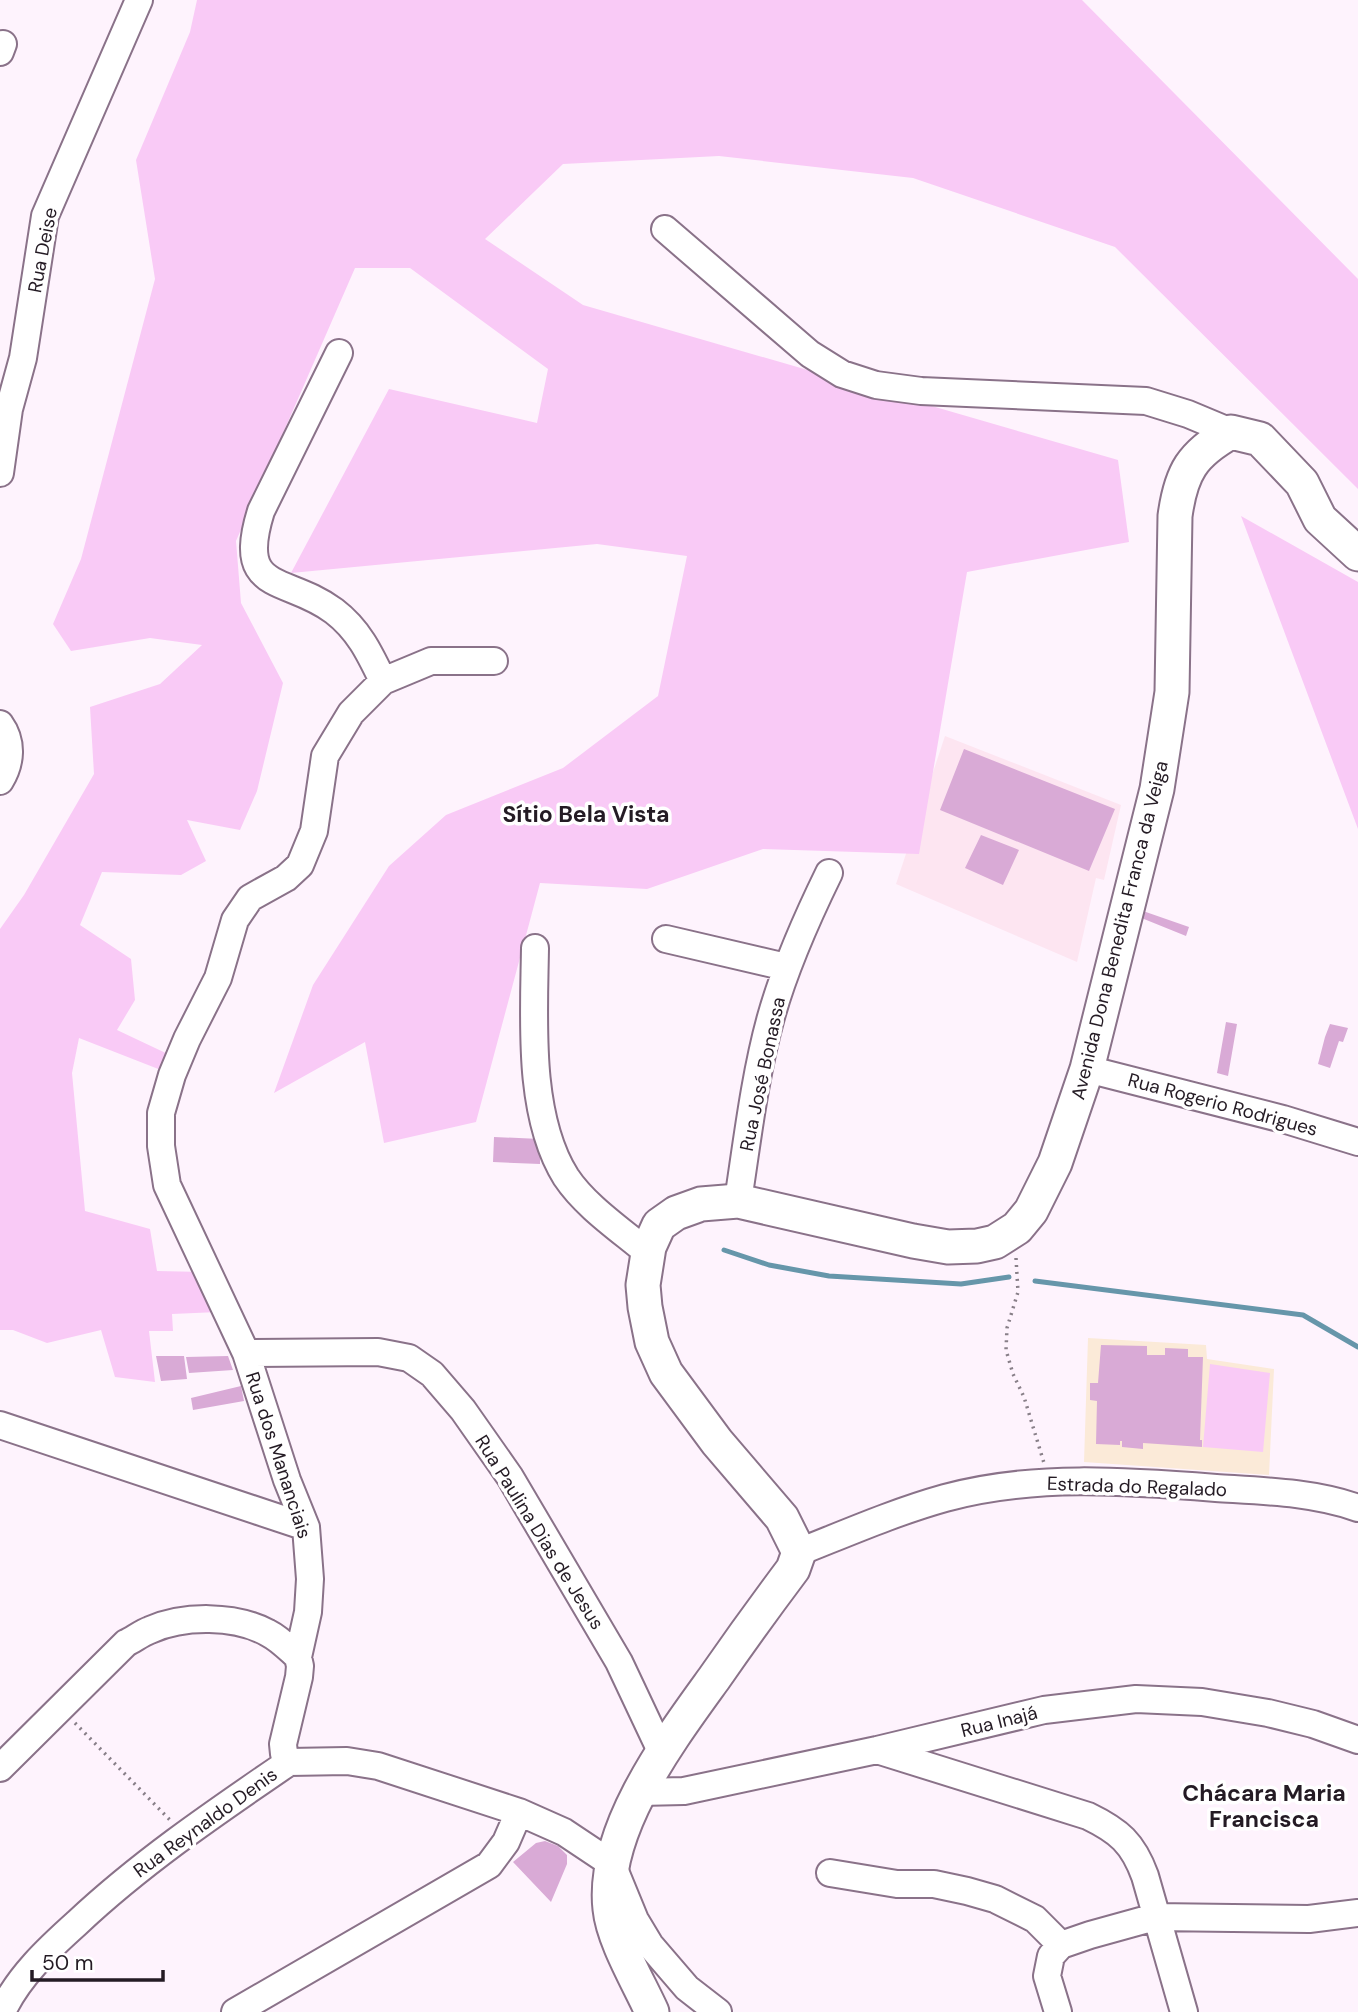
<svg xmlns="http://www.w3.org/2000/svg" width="1358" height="2012" font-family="'DM Sans',sans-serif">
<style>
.industrial{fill:#fde5f1}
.education{fill:#fbead8}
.green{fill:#f9caf6}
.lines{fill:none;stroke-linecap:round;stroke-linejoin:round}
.stream{stroke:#6696aa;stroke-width:5}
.building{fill:#d9aad6}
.minor-casing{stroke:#8a7289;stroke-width:30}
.major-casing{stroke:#8a7289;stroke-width:37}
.path{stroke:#887f88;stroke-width:3.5;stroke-dasharray:2 5;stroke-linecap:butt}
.minor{stroke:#fff;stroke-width:26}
.major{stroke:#fff;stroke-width:33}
.labels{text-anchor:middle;stroke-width:7;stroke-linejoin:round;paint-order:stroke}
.street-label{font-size:19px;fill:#241b24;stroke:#fff}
.quarter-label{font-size:23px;font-weight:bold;fill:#241b24;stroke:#fff}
</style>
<rect width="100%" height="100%" fill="#fef3fd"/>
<path class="industrial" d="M945,736L1121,805L1104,880L1096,878L1077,962L896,884Z"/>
<path class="education" d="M1088,1338L1206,1345L1207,1359L1274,1369L1269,1475L1084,1462Z"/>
<path class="green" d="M197,0H1082L1358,279V489L1115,247L913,178L719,156L563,164L485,239L583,305L1118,460L1129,542L967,572L919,854L763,849L647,889L540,883L476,1122L384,1143L365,1042L274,1093L313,985L389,866L446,815L563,768L658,696L687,556L597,544L291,573L389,389L537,423L548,369L410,268H355L236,541L241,603L283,683L257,791L240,830L187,820L206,861L181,875L102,872L80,925L131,959L135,1000L117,1030L172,1056L166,1072L79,1038L72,1073L85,1211L150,1229L157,1271L204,1272L218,1312L172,1314L173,1331H149L155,1382L115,1377L101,1330L47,1343L13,1330H0V929L24,895L94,774L90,707L160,684L202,645L150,638L71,651L53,624L81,559L155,279L136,160L190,32Z
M1241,516L1358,582V829Z
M1210,1364L1270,1373L1263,1452L1203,1447Z"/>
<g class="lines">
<path class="stream" d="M724,1250L769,1265L829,1276L961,1284L1009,1277
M1035,1281L1303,1315L1358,1347"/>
</g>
<path class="building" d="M964,749L1115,809L1089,871L940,810Z
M981,835L1019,850L1003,885L965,868Z
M1143,911L1189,927L1186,936L1139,917Z
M1226,1022L1237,1024L1228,1076L1217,1073Z
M1330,1024L1348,1028L1343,1042L1339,1041L1330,1068L1318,1064L1325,1037Z
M494,1137L540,1139V1164L493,1162Z
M1101,1345L1147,1346V1355H1165V1348L1188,1349V1357H1203L1200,1440H1202V1447L1143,1443V1449L1122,1447V1441H1120V1445L1096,1444L1097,1401L1090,1400V1383H1098Z
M156,1356H184L187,1379L161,1381Z
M228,1356L233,1370L189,1373L186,1357Z
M241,1386L244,1401L193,1410L191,1398Z
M545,1841L558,1846L567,1855V1864L551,1902L513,1862L536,1843Z"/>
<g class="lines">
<defs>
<path id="minor" d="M0,52L3,44
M665,229L810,354L842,374L876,385L921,391L1146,401L1188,414L1231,432
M339,353L261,511C235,595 286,575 334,611C359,630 370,654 383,681
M0,473L9,409L23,358L45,216L139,0
M0,724C13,742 11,763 0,781
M666,939L786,967
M535,948C534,1018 527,1115 566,1177C586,1207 621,1230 648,1253
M1087,1069L1283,1119L1358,1142
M738,1201C747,1142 755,1074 771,1017C785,967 806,920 829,873
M246,1353L378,1352L409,1358L432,1374L463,1410L510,1477L619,1662L661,1751
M0,1425L306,1527
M799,1552C847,1533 895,1512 945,1498C1033,1474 1125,1481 1216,1488C1263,1491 1313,1492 1358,1508
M877,1750L1088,1816C1119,1831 1133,1843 1145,1876L1184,2012
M289,1762L284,1754L283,1744L299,1677L300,1666L298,1657L308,1612L310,1579L306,1527L287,1480L246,1353L167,1185L161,1146V1113L172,1075L187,1039L218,978L235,920L250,898L286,878L300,865L314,831L325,756L351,713L383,681L431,661H494
M0,1768L126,1643C134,1639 142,1633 150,1630C184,1615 235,1615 268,1633C280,1639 288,1648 298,1657
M640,1792L684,1791L877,1750L1044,1710L1136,1699L1202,1702L1268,1713L1313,1724L1358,1740
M830,1873L897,1884H934L967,1891L995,1899L1035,1919L1061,1945
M2,2012C18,1977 48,1949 77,1923C142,1862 216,1812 289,1762L347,1761L378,1766L519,1812L564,1832L612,1864L635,1920L650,1945L687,1988L718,2012
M235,2012L489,1865L506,1842L519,1812
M1058,2012L1047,1976L1051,1956L1061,1945L1090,1935L1155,1917L1309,1919L1358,1913"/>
<path id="major" d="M652,2012C639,1983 613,1940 610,1909C601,1830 671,1738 715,1677C740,1641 766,1605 793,1569L799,1552L782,1518L717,1442L666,1373L652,1342L645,1307L643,1285L649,1247L659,1225L676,1213L701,1204L738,1201L913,1241L948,1247L977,1246L995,1242L1017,1228L1031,1211L1055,1163L1087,1069L1157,789L1172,692L1175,516C1181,472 1192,454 1231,432L1260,439L1302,483L1320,519L1358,554"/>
</defs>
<use href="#minor" class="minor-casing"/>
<use href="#major" class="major-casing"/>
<path class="path" d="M1016,1258L1018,1292L1007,1328L1006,1350L1013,1374L1024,1397L1044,1463
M75,1723L170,1820"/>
<use href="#minor" class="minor"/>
<use href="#major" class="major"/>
</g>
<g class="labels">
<g class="street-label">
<text transform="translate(42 250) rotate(-79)" y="7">Rua Deise</text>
<text transform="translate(1119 930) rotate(-76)" y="7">Avenida Dona Benedita Franca da Veiga</text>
<text transform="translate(762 1074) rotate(-78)" y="7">Rua José Bonassa</text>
<text transform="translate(1223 1104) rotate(15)" y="7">Rua Rogerio Rodrigues</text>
<text transform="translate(279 1455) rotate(72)" y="7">Rua dos Mananciais</text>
<text transform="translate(1137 1486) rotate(2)" y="7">Estrada do Regalado</text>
<text transform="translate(540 1532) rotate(58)" y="7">Rua Paulina Dias de Jesus</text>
<text transform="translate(999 1721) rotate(-14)" y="7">Rua Inajá</text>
<text transform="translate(205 1822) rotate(-36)" y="7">Rua Reynaldo Denis</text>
</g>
<g class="quarter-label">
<text x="586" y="822">Sítio Bela Vista</text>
<text x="1264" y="1801">Chácara Maria<tspan x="1264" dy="26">Francisca</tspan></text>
</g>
</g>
<path d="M32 1970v10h131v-10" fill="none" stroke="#241b24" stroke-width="3.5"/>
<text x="42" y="1970" font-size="21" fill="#241b24" stroke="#ffffff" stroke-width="5" paint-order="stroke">50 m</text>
</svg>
